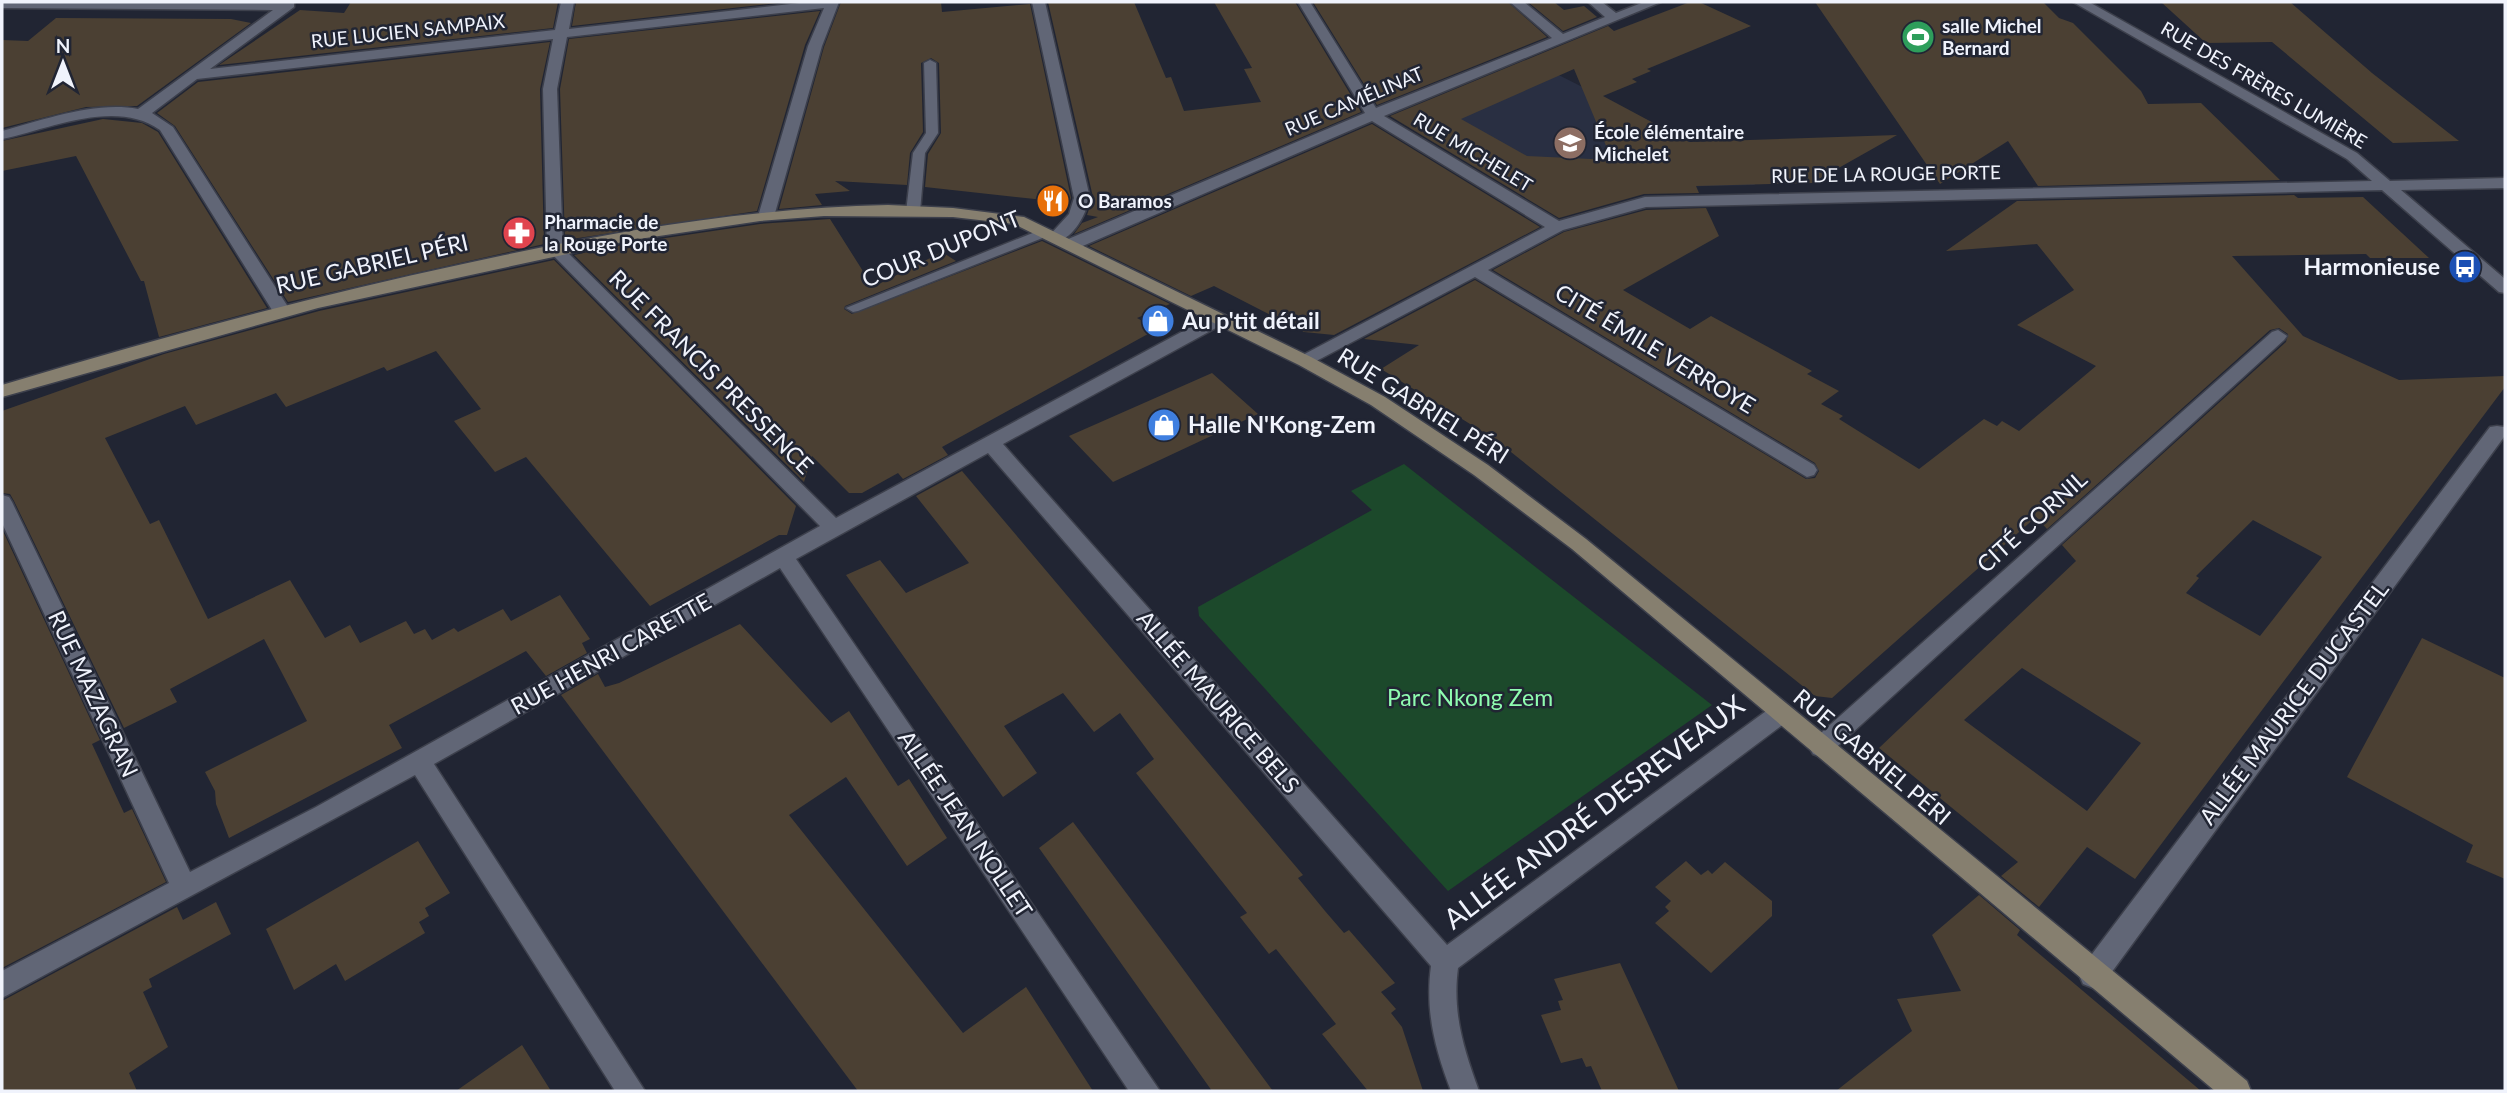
<svg xmlns="http://www.w3.org/2000/svg" width="2507" height="1093" font-family="Lato,sans-serif">
<style>
.built{fill:#292f42}
.green{fill:#1c492b}
.building{fill:#4b4033;fill-rule:evenodd}
.lines{fill:none;stroke-linecap:round;stroke-linejoin:round}
.lane-casing{stroke:#3d404c;stroke-width:3}
.street-casing{stroke:#3d404c;stroke-width:3}
.secondary-casing{stroke:#3d404c;stroke-width:3}
.lane{fill:#616676;fill-rule:evenodd}
.street{fill:#616676;fill-rule:evenodd}
.secondary{fill:#867f6f;fill-rule:evenodd}
.labels{text-anchor:middle;stroke-width:5;stroke-linejoin:round;paint-order:stroke}
.far-poi-label{font-size:19px;font-weight:bold;fill:#f0f3fc;stroke:#212533;text-anchor:start}
.far-street-label{font-size:19px;fill:#f0f3fc;stroke:#212533}
.street-label{font-size:23px;fill:#f0f3fc;stroke:#212533}
.poi-label{font-size:23px;font-weight:bold;fill:#f0f3fc;stroke:#212533;text-anchor:start}
.park-label{font-size:23px;fill:#8ffcb0;stroke:#212533}
.near-street-label{font-size:28px;fill:#f0f3fc;stroke:#212533}
</style>
<rect width="100%" height="100%" fill="#212533"/>
<path class="built" d="M1539,65L1748,171L1755,185L1620,188L1621,192L1418,115Z"/>
<path class="green" d="M1404,464L1712,705L1448,891L1199,616L1198,607L1372,510L1351,491Z"/>
<path class="building" d="M351,2H558L553,28L219,65L300,10L344,13Z
M576,2H787L572,26Z
M841,2H941L942,12L1030,4L1071,198L1067,210L1038,203L1044,200L925,187L928,154L941,133L939,63L931,58L921,63L923,132L910,153L907,185L835,181L850,191L815,194L822,205L779,209L824,47Z
M1048,2H1134L1166,78L1171,77L1184,111L1261,102L1244,69L1252,68L1214,2H1295L1361,112L1074,234L1082,223L1098,217L1087,215L1093,197Z
M1313,2H1508L1547,37L1377,105Z
M1528,2H1554L1564,10L1584,6L1597,17L1563,31Z
M1690,2H1699L1751,26L1647,69L1651,71L1632,79L1637,82L1603,96L1689,142L1897,135L1812,183L1696,186L1699,193L1644,194L1559,218L1390,116L1608,26L1614,31ZM1574,69L1612,160L1527,156L1461,119Z
M1815,2H2043L2059,18L2073,23L2141,91L2148,104L2201,103L2280,180L2038,186L2008,141L1940,184Z
M2161,2H2290L2372,73L2459,141L2393,143L2272,42L2206,43Z
M820,11L805,45L757,211L565,240L560,89L569,39Z
M56,18L231,19L251,23L137,106L86,107L2,128V40L28,41Z
M550,42L540,89L544,244L288,302L175,126L157,113L198,82Z
M103,119L142,123L158,132L267,308L159,337L144,281H141L76,156L2,171V141Z
M1372,124L1540,227L1334,335L1304,332L1214,286L1191,296L1089,246Z
M2294,195L2298,198L2363,197L2429,258H2370L2366,254L2232,256L2303,336L2399,380L2505,376V387L2135,879L2087,847L2039,907L2001,876L2018,862L1879,748L2076,561L2062,545L2286,342L2288,334L2279,328L2270,330L2047,529L2036,517L1832,698L1815,696L1496,440L1381,369L1419,345L1364,339L1475,280L1806,479L1815,478L1819,471L1815,463L1493,270L1564,232L1646,210L1706,208L1719,236L1623,290L1690,329L1711,316L1812,371L1807,374L1839,391L1821,404L1843,416L1839,419L1919,469L1984,419L1997,426L2002,421L2019,431L2096,366L2017,325L2074,290L2037,244L1946,251L2017,201ZM2253,520L2322,557L2260,636L2186,593L2199,578L2196,576ZM2022,668L2141,743L2087,811L1964,720Z
M830,219L873,287L942,252L956,261L845,306L844,309L852,314L1042,241L1170,304L1137,318L1157,329L942,447L948,455L903,479L898,473L862,493H849L812,456L804,482L574,255L632,243L760,224Z
M554,260L796,506L787,535H779L650,606L526,457L495,472L454,421L481,409L436,351L387,371L384,367L286,407L276,393L196,425L185,406L105,438L150,524L159,520L208,619L290,580L325,638L350,625L360,643L406,621L414,634L425,629L432,640L454,628L458,632L503,609L511,621L560,595L590,639L582,643L587,653L546,676L526,651L389,725L402,748L229,838L216,804L215,791L205,772L307,721L282,673L264,639L170,689L177,702L124,728L14,501L10,494L2,493V411L164,354L319,311Z
M1212,373L1258,414L1113,482L1069,436Z
M962,471L1303,875L1298,878L1325,911L1344,933L1349,930L1395,983L1381,992L1396,1009L1391,1013L1402,1027L1423,1091H1368L1322,1034L1336,1024L1276,949L1269,954L1240,917L1247,913L1136,773L1154,759L1120,713L1094,732L1063,693L1004,726L1037,773L1003,797L846,575L880,560L906,593L969,563L916,496Z
M2,529L100,740L92,744L124,813L132,809L166,882L2,968Z
M740,624L831,723L849,711L898,786L909,779L947,838L907,866L846,777L789,815L963,1033L1026,987L1093,1091H858L561,695L598,674L605,687L619,683Z
M2422,638L2505,678V879L2466,862L2473,845L2347,777Z
M1073,822L1172,954L1273,1091H1212L1039,848Z
M418,841L450,893L425,908L429,916L419,922L425,933L345,981L336,964L294,990L266,929Z
M1686,861L1701,875L1708,870L1712,874L1725,862L1772,901V916L1711,973L1655,923L1669,911L1665,907L1671,901L1655,887Z
M1979,895L2020,930L2017,935L2201,1091H1836L1912,1031L1897,999L1961,991L1932,935Z
M216,902L231,934L149,979L152,987L143,992L168,1047L129,1073L137,1091H2V1001L177,907L183,920Z
M1620,963L1644,1015L1679,1091H1602L1591,1066L1586,1067L1582,1058L1561,1063L1541,1015L1561,1010L1558,1001L1563,1000L1554,979Z
M522,1045L551,1091H456Z"/>
<g class="lines">
<defs>
<path id="lane" d="M930,60L936,63L938,133L925,153L920,212L913,216L906,212L913,153L926,133L924,63Z
M1045,228L1052,232L1050,235L858,311L853,312L846,308Z"/>
<path id="street" d="M2,2H294V7L210,69L555,30L561,2H574L569,29L808,2H839L822,46L775,213L767,218L759,213L808,46L824,8L567,37L557,89L563,248L836,518L1213,315H1225L1228,319L1225,323L1003,444L1447,945L1773,706L1781,704L1789,706L1793,713L1789,720L1458,968C1452,1013 1464,1050 1479,1091H1451C1435,1049 1425,1011 1431,966L988,453L796,559L1160,1091H1129L780,568L434,764L645,1091H615L415,775L2,998V971L169,883L2,523V495L9,497L12,502L190,872L316,807L820,526L547,249L543,89L553,39L197,79L152,113L173,127L290,310L281,315L272,310L160,130C116,98 49,129 2,139V131C44,120 94,101 138,109L273,10L2,8Z
M1032,2H1045L1090,198C1085,215 1075,237 1056,242L1048,237L1069,214L1074,198Z
M1298,2H1310L1376,108L1552,38L1510,2H1524L1563,34L1605,17L1588,2H1602L1616,13L1644,2H1661L1384,116L1559,221L1645,197L2372,181L2347,159L2073,2H2089L2357,153L2390,181L2505,178V188L2401,190L2505,279V293L2499,292L2382,190L1646,207L1563,230L1488,270L1814,465L1817,470L1814,475L1807,477L1475,277L1305,367L1296,361L1299,357L1545,227L1372,121L1078,248H1066V240L1365,113Z
M2278,330L2287,336L2284,340L1829,754L1821,757L1813,754L1809,747L1813,740L2272,332Z
M2497,426L2504,427V437L2103,984L2093,988L2083,984L2079,975L2083,966L2490,427Z"/>
<path id="secondary" d="M888,205L953,208L1024,217L1311,357L1385,397L1488,465L1586,539L2247,1081L2251,1091H2215L1572,549L1474,475L1371,405L1299,365L1014,224L953,217L824,216L760,221L632,240L318,308L2,397V385C154,339 308,297 463,264C604,233 744,208 888,205Z"/>
</defs>
<use href="#lane" class="lane-casing"/>
<use href="#street" class="street-casing"/>
<use href="#secondary" class="secondary-casing"/>
<use href="#lane" class="lane"/>
<use href="#street" class="street"/>
<use href="#secondary" class="secondary"/>
</g>
<defs>
<symbol id="stadium-disc" viewBox="-11 -11 22 22"><circle r="9.5" fill="#2e9e5b" stroke="#212533"/><path d="M0-5a6.5 5 0 1 0 0 10a6.5 5 0 1 0 0-10ZM-3.5-1.8h7v3.6h-7Z" fill="#fff"/></symbol>
<symbol id="school-disc" viewBox="-11 -11 22 22"><circle r="9.5" fill="#8d6e63" stroke="#212533"/><path d="M0-5L7-2L0 1L-7-2ZM-4 1L0 2.5L4 1V4Q0 6-4 4Z" fill="#fff"/></symbol>
<symbol id="restaurant-disc" viewBox="-11 -11 22 22"><circle r="9.5" fill="#e8710a" stroke="#212533"/><path d="M-5-6h1v4h1v-4h1v4h1v-4h1v5L-1.5 .5V6h-2V.5L-5-1ZM5-6V6H3V1.5H1.5Q1.5-4 5-6Z" fill="#fff"/></symbol>
<symbol id="pharmacy-disc" viewBox="-11 -11 22 22"><circle r="9.5" fill="#e0444e" stroke="#212533"/><path d="M-2-6h4v4h4v4h-4v4h-4v-4h-4v-4h4Z" fill="#fff"/></symbol>
<symbol id="bus-disc" viewBox="-11 -11 22 22"><circle r="9.5" fill="#1a4fb4" stroke="#212533"/><path d="M-5-6H5V4H4V6H2V4H-2V6H-4V4H-5ZM-3.5-4V0h7V-4ZM-3.5 1.2v1.5H-2V1.2ZM2 1.2v1.5H3.5V1.2Z" fill="#fff"/></symbol>
<symbol id="shop-disc" viewBox="-11 -11 22 22"><circle r="9.5" fill="#3f7fe0" stroke="#212533"/><path d="M-5-2.5h2.3a2.7 3.5 0 0 1 5.4 0H5L5.5 6h-11ZM-1.5-2.5h3a1.5 2.3 0 0 0-3 0Z" fill="#fff"/></symbol>
</defs>
<g fill-rule="evenodd">
<use href="#stadium-disc" x="1899" y="18" width="38" height="38"/>
<use href="#school-disc" x="1551" y="124" width="38" height="38"/>
<use href="#restaurant-disc" x="1034" y="182" width="38" height="38"/>
<use href="#pharmacy-disc" x="500" y="214" width="38" height="38"/>
<use href="#bus-disc" x="2446" y="248" width="38" height="38"/>
<use href="#shop-disc" x="1139" y="302" width="38" height="38"/>
<use href="#shop-disc" x="1145" y="406" width="38" height="38"/>
</g>
<g class="labels">
<g class="far-poi-label">
<text x="1942" y="33">salle Michel<tspan x="1942" dy="22">Bernard</tspan></text>
<text x="1594" y="139">École élémentaire<tspan x="1594" dy="22">Michelet</tspan></text>
<text x="1078" y="208">O Baramos</text>
<text x="544" y="229">Pharmacie de<tspan x="544" dy="22">la Rouge Porte</tspan></text>
</g>
<g class="far-street-label">
<text transform="translate(408 31) rotate(-6)" y="7">RUE LUCIEN SAMPAIX</text>
<text transform="translate(2264 85) rotate(30)" y="7">RUE DES FRÈRES LUMIÈRE</text>
<text transform="translate(1354 101) rotate(-23)" y="7">RUE CAMÉLINAT</text>
<text transform="translate(1473 152) rotate(31)" y="7">RUE MICHELET</text>
<text transform="translate(1886 174) rotate(-1)" y="7">RUE DE LA ROUGE PORTE</text>
</g>
<g class="street-label">
<text transform="translate(941 249) rotate(-22)" y="8">COUR DUPONT</text>
<text transform="translate(372 264) rotate(-13)" y="8">RUE GABRIEL PÉRI</text>
<text transform="translate(1655 349) rotate(31)" y="8">CITÉ ÉMILE VERROYE</text>
<text transform="translate(711 372) rotate(45)" y="8">RUE FRANCIS PRESSENCE</text>
<text transform="translate(1423 406) rotate(32)" y="8">RUE GABRIEL PÉRI</text>
<text transform="translate(2032 522) rotate(-42)" y="8">CITÉ CORNIL</text>
<text transform="translate(611 654) rotate(-29)" y="8">RUE HENRI CARETTE</text>
<text transform="translate(93 694) rotate(65)" y="8">RUE MAZAGRAN</text>
<text transform="translate(1218 702) rotate(49)" y="8">ALLÉE MAURICE BELS</text>
<text transform="translate(2294 703) rotate(-53)" y="8">ALLÉE MAURICE DUCASTEL</text>
<text transform="translate(1872 757) rotate(40)" y="8">RUE GABRIEL PÉRI</text>
<text transform="translate(965 824) rotate(56)" y="8">ALLÉE JEAN NOLLET</text>
</g>
<g class="poi-label">
<text x="2440" y="275" text-anchor="end">Harmonieuse</text>
<text x="1182" y="329">Au p'tit détail</text>
<text x="1188" y="433">Halle N'Kong-Zem</text>
</g>
<g class="park-label">
<text x="1470" y="706">Parc Nkong Zem</text>
</g>
<g class="near-street-label">
<text transform="translate(1594 812) rotate(-37)" y="10">ALLÉE ANDRÉ DESREVEAUX</text>
</g>
</g>
<rect width="2507" height="1093" fill="none" stroke="#f0f3fc" stroke-width="7"/>
<g transform="translate(63 63)" stroke="#212533" stroke-width="5" paint-order="stroke">
<path d="M0-5L12 26L0 18L-12 26Z" fill="#f0f3fc"/>
<text y="-10" font-size="19" font-weight="bold" text-anchor="middle" fill="#f0f3fc">N</text>
</g>
</svg>
